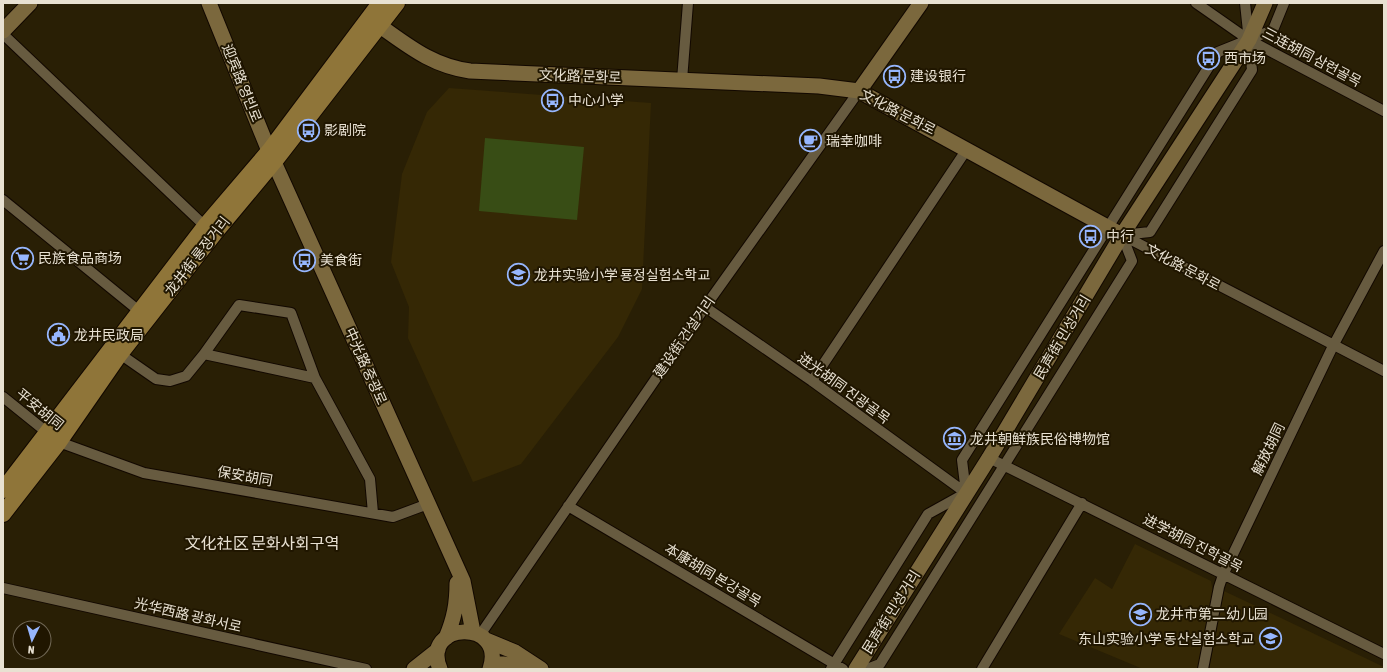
<svg xmlns="http://www.w3.org/2000/svg" width="1387" height="672" font-family="'Asap Condensed','Noto Sans SC','Noto Sans KR',sans-serif">
<style>
.built{fill:#352805}
.green{fill:#384d15}
.lines{fill:none;stroke-linecap:round;stroke-linejoin:round}
.street-casing{stroke:#120800;stroke-width:12}
.secondary-casing{stroke:#120800;stroke-width:17}
.primary-casing{stroke:#120800;stroke-width:18}
.street{stroke:#675b40;stroke-width:10}
.secondary{stroke:#7b683d;stroke-width:15}
.primary{stroke:#8f7539;stroke-width:16}
.labels{text-anchor:middle;stroke-width:4;stroke-linejoin:round;paint-order:stroke}
.street-label{font-size:14px;fill:#e8e1d2;stroke:#201600}
.poi-label{font-size:14px;fill:#e8e1d2;stroke:#201600;text-anchor:start}
.quarter-label{font-size:16px;fill:#e8e1d2;stroke:#201600}
</style>
<rect width="100%" height="100%" fill="#291f05"/>
<path class="built" d="M449,88L651,103L642,289L618,337L521,464L473,482L408,338L409,307L391,262L402,174L427,112Z
M1135,544L1211,581L1213,593L1198,669H1143L1059,634L1095,578L1112,589Z
M1224,591L1384,667V669H1209Z"/>
<path class="green" d="M485,138L584,147L577,220L479,211Z"/>
<g class="lines">
<defs>
<path id="street" d="M1196,3L1249,40L1384,111
M3,34L208,229
M682,80L688,3
M3,200L144,315
M1122,235L1384,371
M1122,235L1150,232L1252,70L1245,3
M705,307L812,381L966,493
M120,354L156,379L170,381L186,376L204,354L239,305L291,313L315,378L370,479L373,513
M204,354L315,378
M812,381L967,149
M3,397L59,442L144,473L393,517L428,504
M989,458L1384,654
M966,493L962,460L1218,52L1273,30L1284,3
M568,506L843,669
M3,588L366,669
M480,635L705,307L859,91
M831,669L928,514L964,494
M867,669L880,664L1132,261L1122,235
M982,669L1082,503
M1203,669L1219,587L1223,575L1333,346L1384,251"/>
<path id="secondary" d="M209,3L269,151L463,581L473,632
M370,19C404,42 428,65 470,71L819,86L859,91L1122,235
M3,31L30,3
M859,91L921,3
M446,638C454,619 457,604 457,583
M486,640L515,652L541,669
M414,669L438,650
M440,669C420,621 507,618 490,669
M490,669L493,664H504L531,669
M856,669L989,458L1122,235L1249,40L1265,3"/>
<path id="primary" d="M3,490L205,226L269,151L380,3
M3,514L59,442L120,354L214,234L274,162L397,3"/>
</defs>
<use href="#street" class="street-casing"/>
<use href="#secondary" class="secondary-casing"/>
<use href="#primary" class="primary-casing"/>
<use href="#street" class="street"/>
<use href="#secondary" class="secondary"/>
<use href="#primary" class="primary"/>
</g>
<defs>
<symbol id="bus-ring" viewBox="-11 -11 22 22"><circle r="9.5" fill="#201600" stroke="#96b6fd" stroke-width="1.5"/><path d="M-5-6H5V4H4V6H2V4H-2V6H-4V4H-5ZM-3.5-4V0h7V-4ZM-3.5 1.2v1.5H-2V1.2ZM2 1.2v1.5H3.5V1.2Z" fill="#96b6fd"/></symbol>
<symbol id="cafe-ring" viewBox="-11 -11 22 22"><circle r="9.5" fill="#201600" stroke="#96b6fd" stroke-width="1.5"/><path d="M-5.5-4.5H6V0H3Q3 3.5 0 3.5H-2.5Q-5.5 3.5-5.5 0ZM3-3.2v2h1.7v-2ZM-6 4.5H4V6H-6Z" fill="#96b6fd"/></symbol>
<symbol id="supermarket-ring" viewBox="-11 -11 22 22"><circle r="9.5" fill="#201600" stroke="#96b6fd" stroke-width="1.5"/><path d="M-6-5.5h2.5l.6 2H6L4.5 2H-2.5L-4.4-4H-6ZM-1.5 3.2a1.3 1.3 0 1 0 .1 0ZM3 3.2a1.3 1.3 0 1 0 .1 0Z" fill="#96b6fd"/></symbol>
<symbol id="school-ring" viewBox="-11 -11 22 22"><circle r="9.5" fill="#201600" stroke="#96b6fd" stroke-width="1.5"/><path d="M0-5L7-2L0 1L-7-2ZM-4 1L0 2.5L4 1V4Q0 6-4 4Z" fill="#96b6fd"/></symbol>
<symbol id="civic-ring" viewBox="-11 -11 22 22"><circle r="9.5" fill="#201600" stroke="#96b6fd" stroke-width="1.5"/><path d="M-.6-6.5H3V-4.5H.6V-3L4-1V1h2V6H-6V1h2V-1L-.6-3ZM-1.2 2.5V6h2.4V2.5Z" fill="#96b6fd"/></symbol>
<symbol id="museum-ring" viewBox="-11 -11 22 22"><circle r="9.5" fill="#201600" stroke="#96b6fd" stroke-width="1.5"/><path d="M0-6L6-3V-2H-6V-3ZM-5-1h2V3h-2ZM-1-1h2V3h-2ZM3-1h2V3H3ZM-6 4H6V6H-6Z" fill="#96b6fd"/></symbol>
</defs>
<g fill-rule="evenodd">
<use href="#bus-ring" x="1196" y="46" width="25" height="25"/>
<use href="#bus-ring" x="882" y="64" width="25" height="25"/>
<use href="#bus-ring" x="540" y="88" width="25" height="25"/>
<use href="#bus-ring" x="296" y="118" width="25" height="25"/>
<use href="#cafe-ring" x="798" y="128" width="25" height="25"/>
<use href="#bus-ring" x="1078" y="224" width="25" height="25"/>
<use href="#supermarket-ring" x="10" y="246" width="25" height="25"/>
<use href="#bus-ring" x="292" y="248" width="25" height="25"/>
<use href="#school-ring" x="506" y="262" width="25" height="25"/>
<use href="#civic-ring" x="46" y="322" width="25" height="25"/>
<use href="#museum-ring" x="942" y="426" width="25" height="25"/>
<use href="#school-ring" x="1128" y="602" width="25" height="25"/>
<use href="#school-ring" x="1258" y="626" width="25" height="25"/>
</g>
<g class="labels">
<g class="street-label">
<text transform="translate(1312 57) rotate(28)" y="5">三连胡同 삼련골목</text>
<text transform="translate(580 76) rotate(2)" y="5">文化路 문화로</text>
<text transform="translate(242 83) rotate(68)" y="5">迎宾路 영빈로</text>
<text transform="translate(898 112) rotate(27)" y="5">文化路 문화로</text>
<text transform="translate(197 256) rotate(-52)" y="5">龙井街 룡정거리</text>
<text transform="translate(1183 267) rotate(28)" y="5">文化路 문화로</text>
<text transform="translate(684 337) rotate(-55)" y="5">建设街 건설거리</text>
<text transform="translate(1062 337) rotate(-59)" y="5">民声街 민성거리</text>
<text transform="translate(366 366) rotate(66)" y="5">中光路 중광로</text>
<text transform="translate(844 388) rotate(36)" y="5">进光胡同 진광골목</text>
<text transform="translate(40 409) rotate(39)" y="5">平安胡同</text>
<text transform="translate(1268 449) rotate(-64)" y="5">解放胡同</text>
<text transform="translate(245 476) rotate(10)" y="5">保安胡同</text>
<text transform="translate(1193 543) rotate(27)" y="5">进学胡同 진학골목</text>
<text transform="translate(713 575) rotate(31)" y="5">本康胡同 본강골목</text>
<text transform="translate(891 612) rotate(-58)" y="5">民声街 민성거리</text>
<text transform="translate(188 615) rotate(13)" y="5">光华西路 광화서로</text>
</g>
<g class="poi-label">
<text x="1224" y="63">西市场</text>
<text x="910" y="81">建设银行</text>
<text x="568" y="105">中心小学</text>
<text x="324" y="135">影剧院</text>
<text x="826" y="146">瑞幸咖啡</text>
<text x="1106" y="241">中行</text>
<text x="38" y="263">民族食品商场</text>
<text x="320" y="265">美食街</text>
<text x="534" y="280">龙井实验小学 룡정실험소학교</text>
<text x="74" y="340">龙井民政局</text>
<text x="970" y="444">龙井朝鲜族民俗博物馆</text>
<text x="1156" y="619">龙井市第二幼儿园</text>
<text x="1254" y="644" text-anchor="end">东山实验小学 동산실험소학교</text>
</g>
<g class="quarter-label">
<text x="262" y="549">文化社区 문화사회구역</text>
</g>
</g>
<rect width="1387" height="672" fill="none" stroke="#e8e1d2" stroke-width="8"/>
<g transform="translate(32 640) rotate(185)"><circle r="19" fill="#201600" stroke="#706754"/>
<path d="M0-3L7 15L0 10L-7 15Z" fill="#96b6fd"/>
<text y="-6" font-size="11" font-weight="bold" text-anchor="middle" fill="#e8e1d2">N</text>
</g>
</svg>
